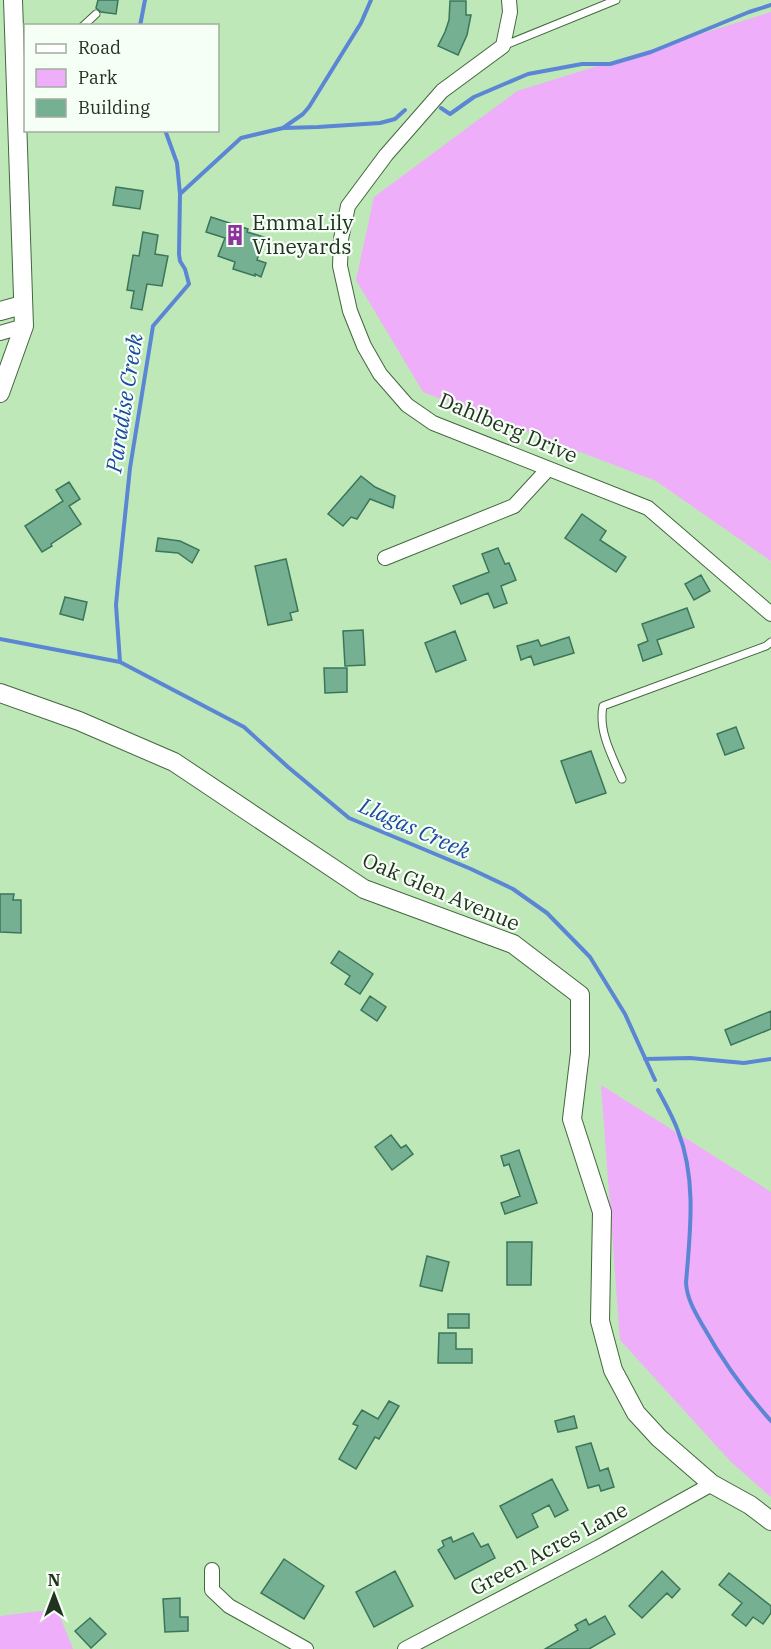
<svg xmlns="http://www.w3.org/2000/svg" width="771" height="1649" font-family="'IBM Plex Serif',serif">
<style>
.green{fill:#eeaef9}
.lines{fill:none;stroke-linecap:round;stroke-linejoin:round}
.stream{stroke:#5b86d4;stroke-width:4}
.building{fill:#74b091;stroke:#3b765a;stroke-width:1.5}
.service-casing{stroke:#43673e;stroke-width:9}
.minor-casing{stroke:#43673e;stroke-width:16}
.tertiary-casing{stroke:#43673e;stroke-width:20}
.service{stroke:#fff;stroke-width:7}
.minor{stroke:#fff;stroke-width:14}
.tertiary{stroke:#fff;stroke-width:18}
.labels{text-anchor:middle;stroke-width:4.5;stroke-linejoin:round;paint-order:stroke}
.poi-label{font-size:21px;fill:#223220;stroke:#f6fff5;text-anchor:start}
.street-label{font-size:21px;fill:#223220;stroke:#f6fff5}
.water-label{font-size:22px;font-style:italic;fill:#1748a4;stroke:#f6fff5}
</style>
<rect width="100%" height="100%" fill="#bfe8b9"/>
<path class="green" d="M771,12V561L656,481L423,392L356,280L374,197L517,91Z
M601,1085L771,1192V1497L731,1462L620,1340Z
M57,1609L73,1649H0V1616Z"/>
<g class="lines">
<path class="stream" d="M140,26L145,0
M441,108L450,114L474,97L528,74L582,64H610L651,52L749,12L771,5
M284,128L318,127L380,123L395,119L405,110
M180,194L241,138L283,128L303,114L309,107L361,23L371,0
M0,639L120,662L244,727L288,767L349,818L471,869L513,889L547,913L590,957L625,1014L655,1080
M120,662L116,605L118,583L130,468L153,326L189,284L185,269L180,261L179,254L180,194L177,163L165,130
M645,1059L690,1058L744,1063L771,1059
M658,1090C665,1103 673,1117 678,1131C697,1180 690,1232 686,1283C687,1299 695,1312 703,1326C722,1360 745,1392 771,1421"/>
</g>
<path class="building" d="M98,0H118L116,14L101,12L96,8Z
M450,1H466V15H471L467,35L458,55L438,46L445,32L449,20Z
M116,187L143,191L140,209L113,205Z
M211,217L248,229L247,232L264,237L257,260L266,263L261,277L255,274V276L233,269L235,262L218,256L225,238L206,232Z
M143,232L158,235L155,254L168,256L162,286L147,284L142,310L131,308L134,291L127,290L133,255L139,256Z
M361,476L375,487L395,496L393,508L370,499L357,519L351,517L343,526L328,514Z
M69,482L80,499L69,506L81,524L51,544L52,546L42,552L25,526L63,501L56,490Z
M582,514L606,531L600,540L626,557L616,572L565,538Z
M158,538L180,541L199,550L192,563L178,553L156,551Z
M498,548L505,564L509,563L516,580L501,586L507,603L494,608L488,593L461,604L453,586L489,572L482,554Z
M286,559L298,611L290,613L292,620L268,625L255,566Z
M701,575L710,591L694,600L685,584Z
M65,597L87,602L83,620L60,614Z
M687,608L694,627L657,640L662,654L643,661L638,645L648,641L642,624Z
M363,630L365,665L345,666L343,631Z
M455,631L466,660L436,672L425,643Z
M569,637L574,653L534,665L531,656L521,660L517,646L538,640L541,646Z
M324,668H347V692L325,693Z
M736,727L744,748L725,755L717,734Z
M591,751L606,793L576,803L561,761Z
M0,894H14L13,900H21V933L0,932Z
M339,951L373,974L360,994L345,984L350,976L331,963Z
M370,996L386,1007L377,1021L361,1010Z
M771,1011V1029L731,1045L725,1030Z
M391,1135L401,1148L406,1145L413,1154L392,1170L375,1147Z
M519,1150L537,1203L505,1214L501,1203L520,1196L509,1164L504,1166L501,1156Z
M507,1242H532L531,1285H507Z
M427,1256L449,1262L442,1291L420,1286Z
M448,1314H469V1328H448Z
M439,1333H456V1349H472V1363H438Z
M389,1401L399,1406L379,1439L375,1437L356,1469L339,1459L358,1426L353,1424L362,1410L378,1419Z
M574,1416L577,1428L558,1432L555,1421Z
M591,1443L600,1471L608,1468L614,1487L601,1491L599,1485L588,1488L576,1447Z
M552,1479L568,1510L555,1517L549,1505L532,1514L538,1527L517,1538L500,1506Z
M473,1533L481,1547L488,1544L495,1558L455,1579L438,1550L444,1546L442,1541L451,1537L453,1542Z
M284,1559L324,1586L304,1619L261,1593Z
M395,1571L413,1606L374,1627L356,1592Z
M662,1571L680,1589L672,1598L667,1593L642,1618L629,1606Z
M729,1573L771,1606V1613L763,1624L753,1617L746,1626L732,1615L742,1603L719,1585Z
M180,1598V1617H188V1631L165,1632L163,1599Z
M605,1616L615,1634L589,1649H545L578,1630L575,1625L586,1619L589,1625Z
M90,1618L106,1634L91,1648L75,1631Z"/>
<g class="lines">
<defs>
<path id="service" d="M83,26L96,14
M503,46L616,0
M622,779C612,756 598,731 603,706L766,646L771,642"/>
<path id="minor" d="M509,0L510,12L503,46L442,91L386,155L348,206L341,239L340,266L350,311L364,346L380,374L407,405L433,423L648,508L771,614
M0,333L24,326
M385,558L514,506L548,469
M212,1570V1590L229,1606L306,1649
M405,1649L599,1547L712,1484"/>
<path id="tertiary" d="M0,311L22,305
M0,393L24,326L13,0
M0,693L79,721L174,762L364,889L513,944L580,995V1053L572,1119L602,1212L600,1321L613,1370L636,1413L659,1438L712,1484L750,1505L771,1521"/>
</defs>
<use href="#service" class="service-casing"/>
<use href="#minor" class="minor-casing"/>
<use href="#tertiary" class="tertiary-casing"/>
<use href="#service" class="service"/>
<use href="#minor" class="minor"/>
<use href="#tertiary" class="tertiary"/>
</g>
<defs>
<symbol id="building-bare" viewBox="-9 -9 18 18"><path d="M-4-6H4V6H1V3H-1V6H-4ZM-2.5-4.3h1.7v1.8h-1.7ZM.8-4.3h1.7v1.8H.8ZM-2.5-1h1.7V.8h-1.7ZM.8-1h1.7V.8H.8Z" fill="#8e339e" stroke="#f6fff5" stroke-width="2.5" paint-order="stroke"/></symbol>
</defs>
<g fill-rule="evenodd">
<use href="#building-bare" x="220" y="220" width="30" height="30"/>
</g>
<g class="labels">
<g class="poi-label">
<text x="252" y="230">EmmaLily<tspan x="252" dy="24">Vineyards</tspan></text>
</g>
<g class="street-label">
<text transform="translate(508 428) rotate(23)" y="7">Dahlberg Drive</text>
<text transform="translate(441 892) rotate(23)" y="7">Oak Glen Avenue</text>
<text transform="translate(549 1549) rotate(-28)" y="7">Green Acres Lane</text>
</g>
<g class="water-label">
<text transform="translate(124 403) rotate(-81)" y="8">Paradise Creek</text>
<text transform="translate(415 828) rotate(24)" y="8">Llagas Creek</text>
</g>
</g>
<rect x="24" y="24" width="195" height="108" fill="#f6fff5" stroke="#a1ada0" stroke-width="1.5"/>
<rect x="36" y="44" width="30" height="9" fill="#ffffff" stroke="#a1ada0" stroke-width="1.5"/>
<text x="78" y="54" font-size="18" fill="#223220">Road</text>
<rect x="36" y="69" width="30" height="18" fill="#eeaef9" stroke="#a1ada0" stroke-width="1.5"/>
<text x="78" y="84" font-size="18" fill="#223220">Park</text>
<rect x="36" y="99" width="30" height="18" fill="#74b091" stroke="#a1ada0" stroke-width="1.5"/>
<text x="78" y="114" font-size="18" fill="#223220">Building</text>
<g transform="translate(54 1595)" stroke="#f6fff5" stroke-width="4.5" paint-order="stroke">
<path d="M0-4.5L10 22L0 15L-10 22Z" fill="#223220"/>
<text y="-9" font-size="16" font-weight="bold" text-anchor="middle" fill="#223220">N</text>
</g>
</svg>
